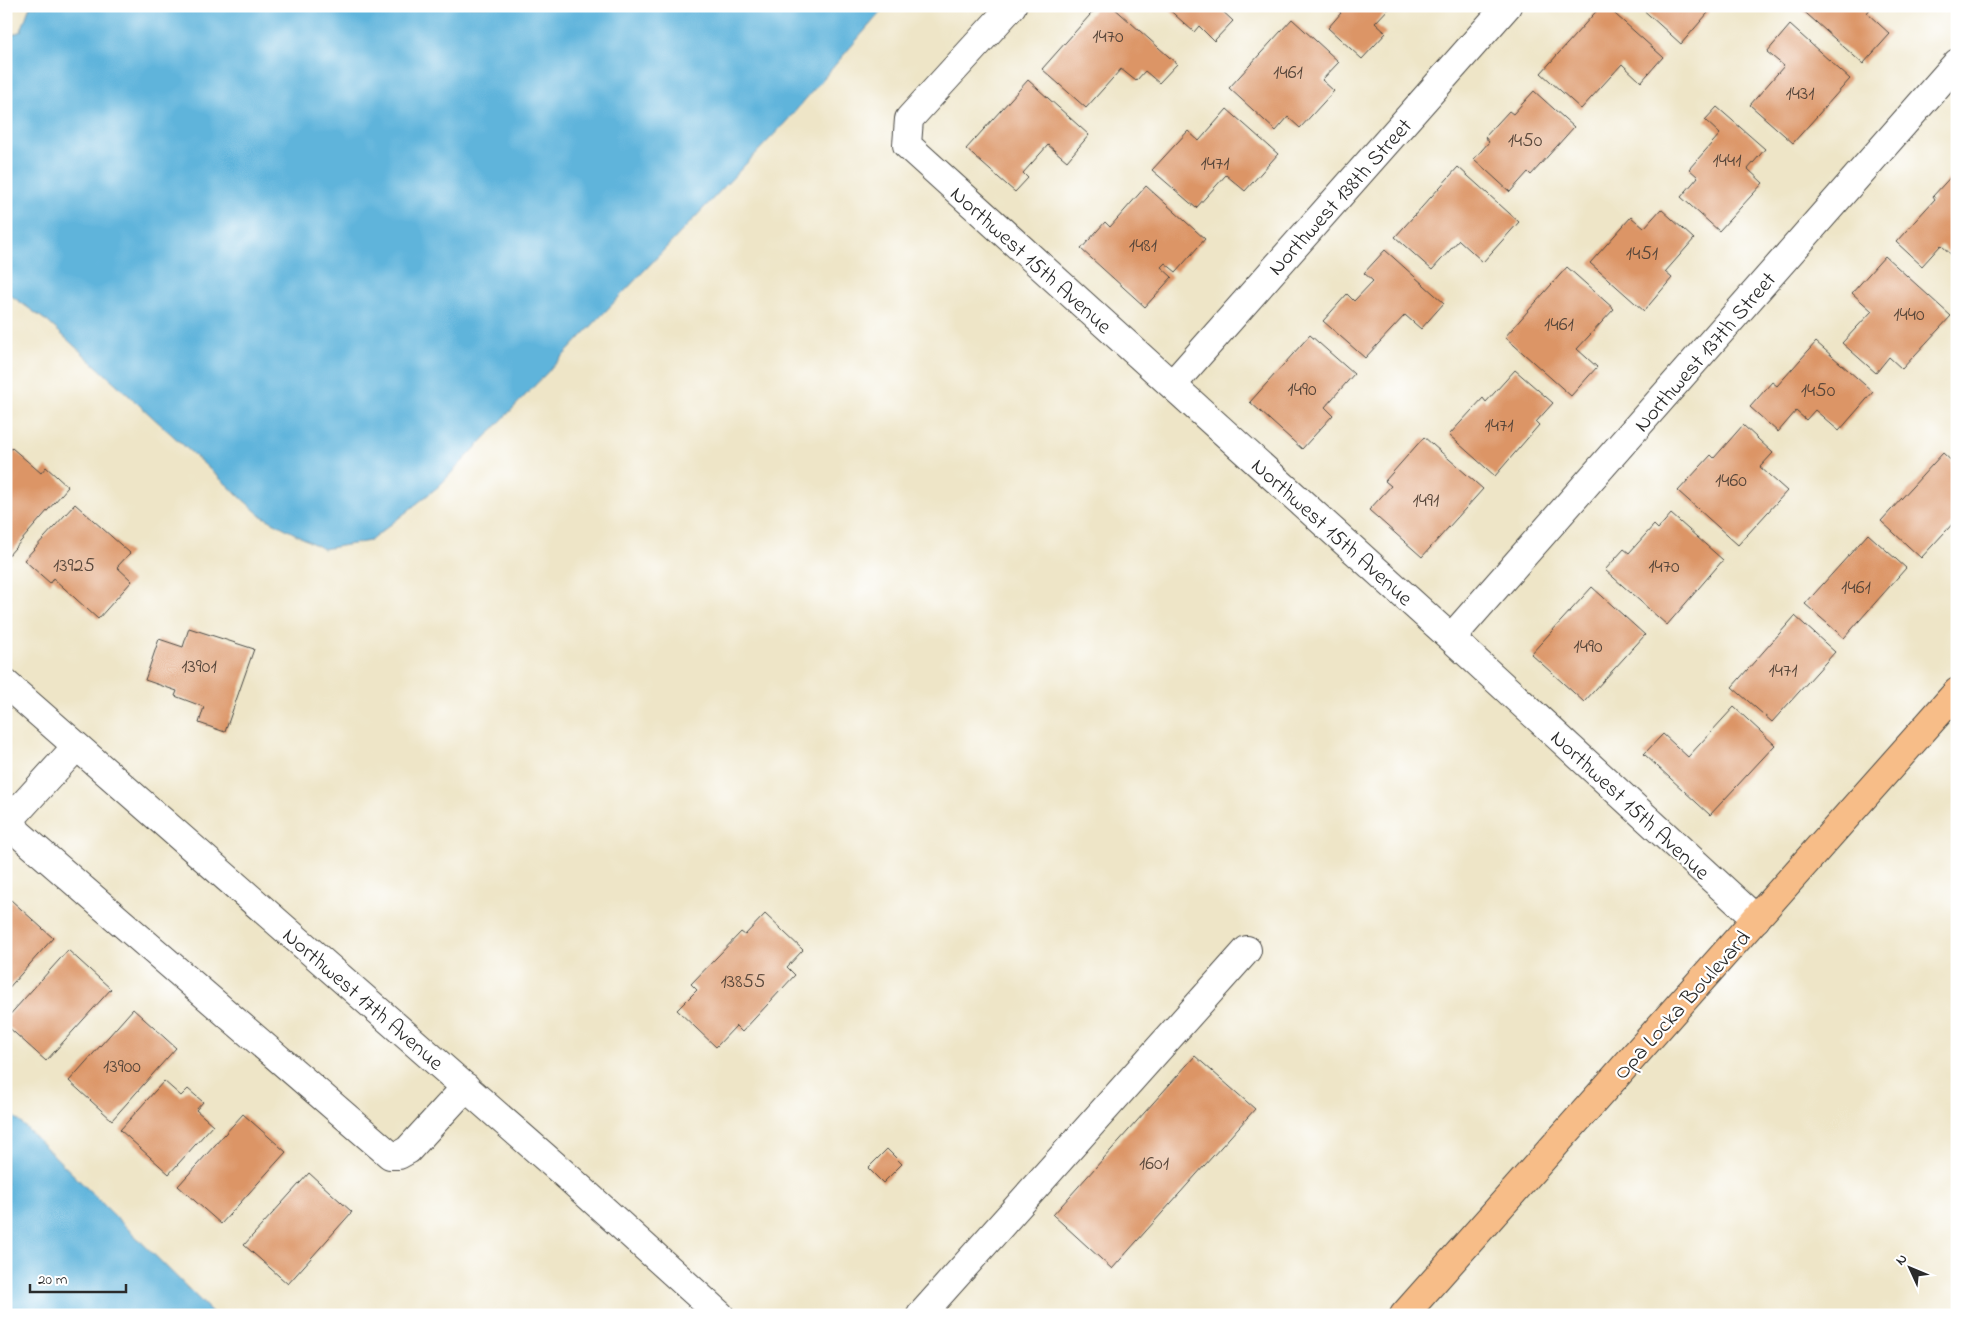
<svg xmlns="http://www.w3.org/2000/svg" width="1963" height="1321" font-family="'Indie Flower',sans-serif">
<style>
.water{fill:#5fb4db;stroke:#457083}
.building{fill:#dc9566}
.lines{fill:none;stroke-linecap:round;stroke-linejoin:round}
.minor-casing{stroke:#484742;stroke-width:30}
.major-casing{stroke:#484742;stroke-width:30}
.minor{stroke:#fff;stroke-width:28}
.major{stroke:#f7bd88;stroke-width:28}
.labels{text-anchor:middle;stroke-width:4.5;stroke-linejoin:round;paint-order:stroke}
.number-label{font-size:20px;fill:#57463a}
.street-label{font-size:22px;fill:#2b2b2b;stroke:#fff}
</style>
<rect width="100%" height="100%" fill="#fff"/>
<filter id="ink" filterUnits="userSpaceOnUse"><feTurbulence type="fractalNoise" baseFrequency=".02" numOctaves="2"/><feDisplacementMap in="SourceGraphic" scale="10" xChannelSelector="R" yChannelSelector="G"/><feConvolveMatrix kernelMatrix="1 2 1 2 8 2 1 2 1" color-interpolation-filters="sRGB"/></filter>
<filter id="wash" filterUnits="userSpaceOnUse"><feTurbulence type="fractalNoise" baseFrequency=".0096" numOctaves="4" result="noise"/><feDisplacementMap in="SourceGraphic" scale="20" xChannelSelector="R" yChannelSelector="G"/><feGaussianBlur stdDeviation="1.12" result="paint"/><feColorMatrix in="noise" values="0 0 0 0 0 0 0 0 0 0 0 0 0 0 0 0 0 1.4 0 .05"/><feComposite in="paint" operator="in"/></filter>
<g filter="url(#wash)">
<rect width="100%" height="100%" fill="#eee5c7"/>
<path class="water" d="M30,6H886L785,123L439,486L370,541L323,549L260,515L48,322L6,292V37L21,31Z
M6,1108L215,1315H6Z"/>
<g id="blocks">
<path class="building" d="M1098,6H1112L1177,64L1159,83L1145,71L1136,81L1121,69L1086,108L1042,69Z
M1165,6H1217L1233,21L1214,41L1199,26L1194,32Z
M1334,6H1391L1375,23L1386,33L1362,59L1328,28L1341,13Z
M1601,6H1606L1663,57L1641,82L1622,64L1581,109L1541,73Z
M1639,6H1714L1681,44Z
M1798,6H1872L1867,13L1890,34L1863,64Z
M1292,19L1339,62L1322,80L1334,91L1300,128L1288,117L1276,131L1229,88Z
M1790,25L1850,79L1793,143L1750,105L1784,66L1767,52Z
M1028,80L1089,135L1067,161L1048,145L1023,173L1028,178L1015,192L966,149Z
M1534,91L1574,127L1531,175L1528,172L1510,192L1474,159L1489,142L1485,137L1509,111L1513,114Z
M1717,107L1765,149L1748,169L1763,183L1719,231L1681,197L1698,177L1689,169L1720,134L1705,120Z
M1227,109L1278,154L1245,191L1226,175L1196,208L1152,170L1188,131L1199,141Z
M1458,167L1519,222L1483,262L1459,240L1432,270L1395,237Z
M1956,171L1957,260L1941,245L1922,266L1896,242L1935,199L1933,196Z
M1146,186L1205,239L1176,272L1165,263L1161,267L1172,277L1145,307L1081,249L1105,222L1110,227Z
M1661,209L1694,239L1665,272L1672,278L1644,311L1590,263L1631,217L1644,228Z
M1385,250L1444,303L1421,329L1405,315L1365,358L1323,321L1347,294L1354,301L1373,281L1364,273Z
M1885,256L1951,316L1902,369L1889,357L1876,373L1842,343L1872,311L1852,293Z
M1567,267L1614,309L1577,349L1597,367L1571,396L1505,337Z
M1310,335L1354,374L1325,407L1333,415L1302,449L1250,402Z
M1816,342L1873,392L1839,431L1815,410L1806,420L1796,411L1778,432L1750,407L1772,382L1777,386Z
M1515,370L1553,403L1536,422L1539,425L1495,476L1449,435L1483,398L1486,402Z
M1743,425L1773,453L1760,467L1787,491L1738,545L1678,491L1711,455L1714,458Z
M1424,437L1483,489L1422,557L1369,510L1391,486L1385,481Z
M12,448L41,473L46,467L68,487L8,556L6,554V455Z
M1943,453L1957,466V519L1921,558L1881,521Z
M75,504L130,553L117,567L132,581L98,619L53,578L50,583L24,560Z
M1671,514L1723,560L1667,625L1605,570L1624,549L1629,553L1654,525L1658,529Z
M1868,534L1906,568L1844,638L1805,604Z
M1592,587L1645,635L1584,702L1531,654Z
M1795,616L1835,652L1772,722L1732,687Z
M189,628L254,649L225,732L199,723L204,707L175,696L177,691L145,680L159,639L183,647Z
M1734,707L1775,745L1710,815L1644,754L1663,734L1688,757Z
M11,900L53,938L6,991V904Z
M765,914L803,950L787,967L795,975L742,1032L736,1026L716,1047L677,1010L697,990L691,984L741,932L745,935Z
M68,950L111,989L46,1061L6,1025V1019Z
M133,1009L176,1048L112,1120L69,1081Z
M1195,1056L1255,1109L1112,1269L1053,1215Z
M164,1081L181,1096L188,1089L203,1102L196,1110L213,1125L169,1174L120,1130Z
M243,1114L286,1152L221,1224L178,1186Z
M887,1149L902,1164L883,1183L868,1168Z
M309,1173L352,1212L288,1284L244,1245Z"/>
</g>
</g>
<g filter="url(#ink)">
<use href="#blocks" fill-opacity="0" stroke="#484742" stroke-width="1"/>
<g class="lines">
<defs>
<path id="minor" d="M1012,6L909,119L907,145L1451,638L1756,919
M1172,385L1507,6
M1451,638L1957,63
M6,684L570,1179L720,1315
M76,747L14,815L13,823L17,832L390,1155H399L408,1150L466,1087
M921,1315L1247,950"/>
<path id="major" d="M1404,1315L1957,692"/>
</defs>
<use href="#minor" class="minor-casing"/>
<use href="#major" class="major-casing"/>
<use href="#minor" class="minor"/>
<use href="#major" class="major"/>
</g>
</g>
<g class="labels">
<g class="number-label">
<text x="1108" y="42">1470</text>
<text x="1288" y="78">1461</text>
<text x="1800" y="99">1431</text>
<text x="1525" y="146">1450</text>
<text x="1727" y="166">1441</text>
<text x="1215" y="169">1471</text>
<text x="1143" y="251">1481</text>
<text x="1642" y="259">1451</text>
<text x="1909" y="320">1440</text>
<text x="1559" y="330">1461</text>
<text x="1302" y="395">1490</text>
<text x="1818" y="396">1450</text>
<text x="1499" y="431">1471</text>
<text x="1731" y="486">1460</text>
<text x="1426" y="506">1491</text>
<text x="74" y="571">13925</text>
<text x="1664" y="572">1470</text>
<text x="1856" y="593">1461</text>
<text x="1588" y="652">1490</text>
<text x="199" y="672">13901</text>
<text x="1783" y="676">1471</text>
<text x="743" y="987">13855</text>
<text x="122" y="1072">13900</text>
<text x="1154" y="1169">1601</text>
</g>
<g class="street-label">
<text transform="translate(1339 196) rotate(-48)" y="8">Northwest 138th Street</text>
<text transform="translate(1032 259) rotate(42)" y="8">Northwest 15th Avenue</text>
<text transform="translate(1704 351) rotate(-49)" y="8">Northwest 137th Street</text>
<text transform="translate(1333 531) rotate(42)" y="8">Northwest 15th Avenue</text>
<text transform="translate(1631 804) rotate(43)" y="8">Northwest 15th Avenue</text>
<text transform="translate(364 998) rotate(41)" y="8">Northwest 17th Avenue</text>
<text transform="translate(1681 1004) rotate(-48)" y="8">Opa Locka Boulevard</text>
</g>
</g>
<rect width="1963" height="1321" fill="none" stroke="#fff" stroke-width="25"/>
<g transform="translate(1910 1268) rotate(314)" stroke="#ffffff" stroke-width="4" paint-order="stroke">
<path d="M0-4L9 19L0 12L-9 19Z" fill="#2b2b2b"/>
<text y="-8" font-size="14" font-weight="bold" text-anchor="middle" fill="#2b2b2b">N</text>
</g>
<path d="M30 1284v8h96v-8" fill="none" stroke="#2b2b2b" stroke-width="2.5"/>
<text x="38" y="1284" font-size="15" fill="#2b2b2b" stroke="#ffffff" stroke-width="4" paint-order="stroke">20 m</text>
</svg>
